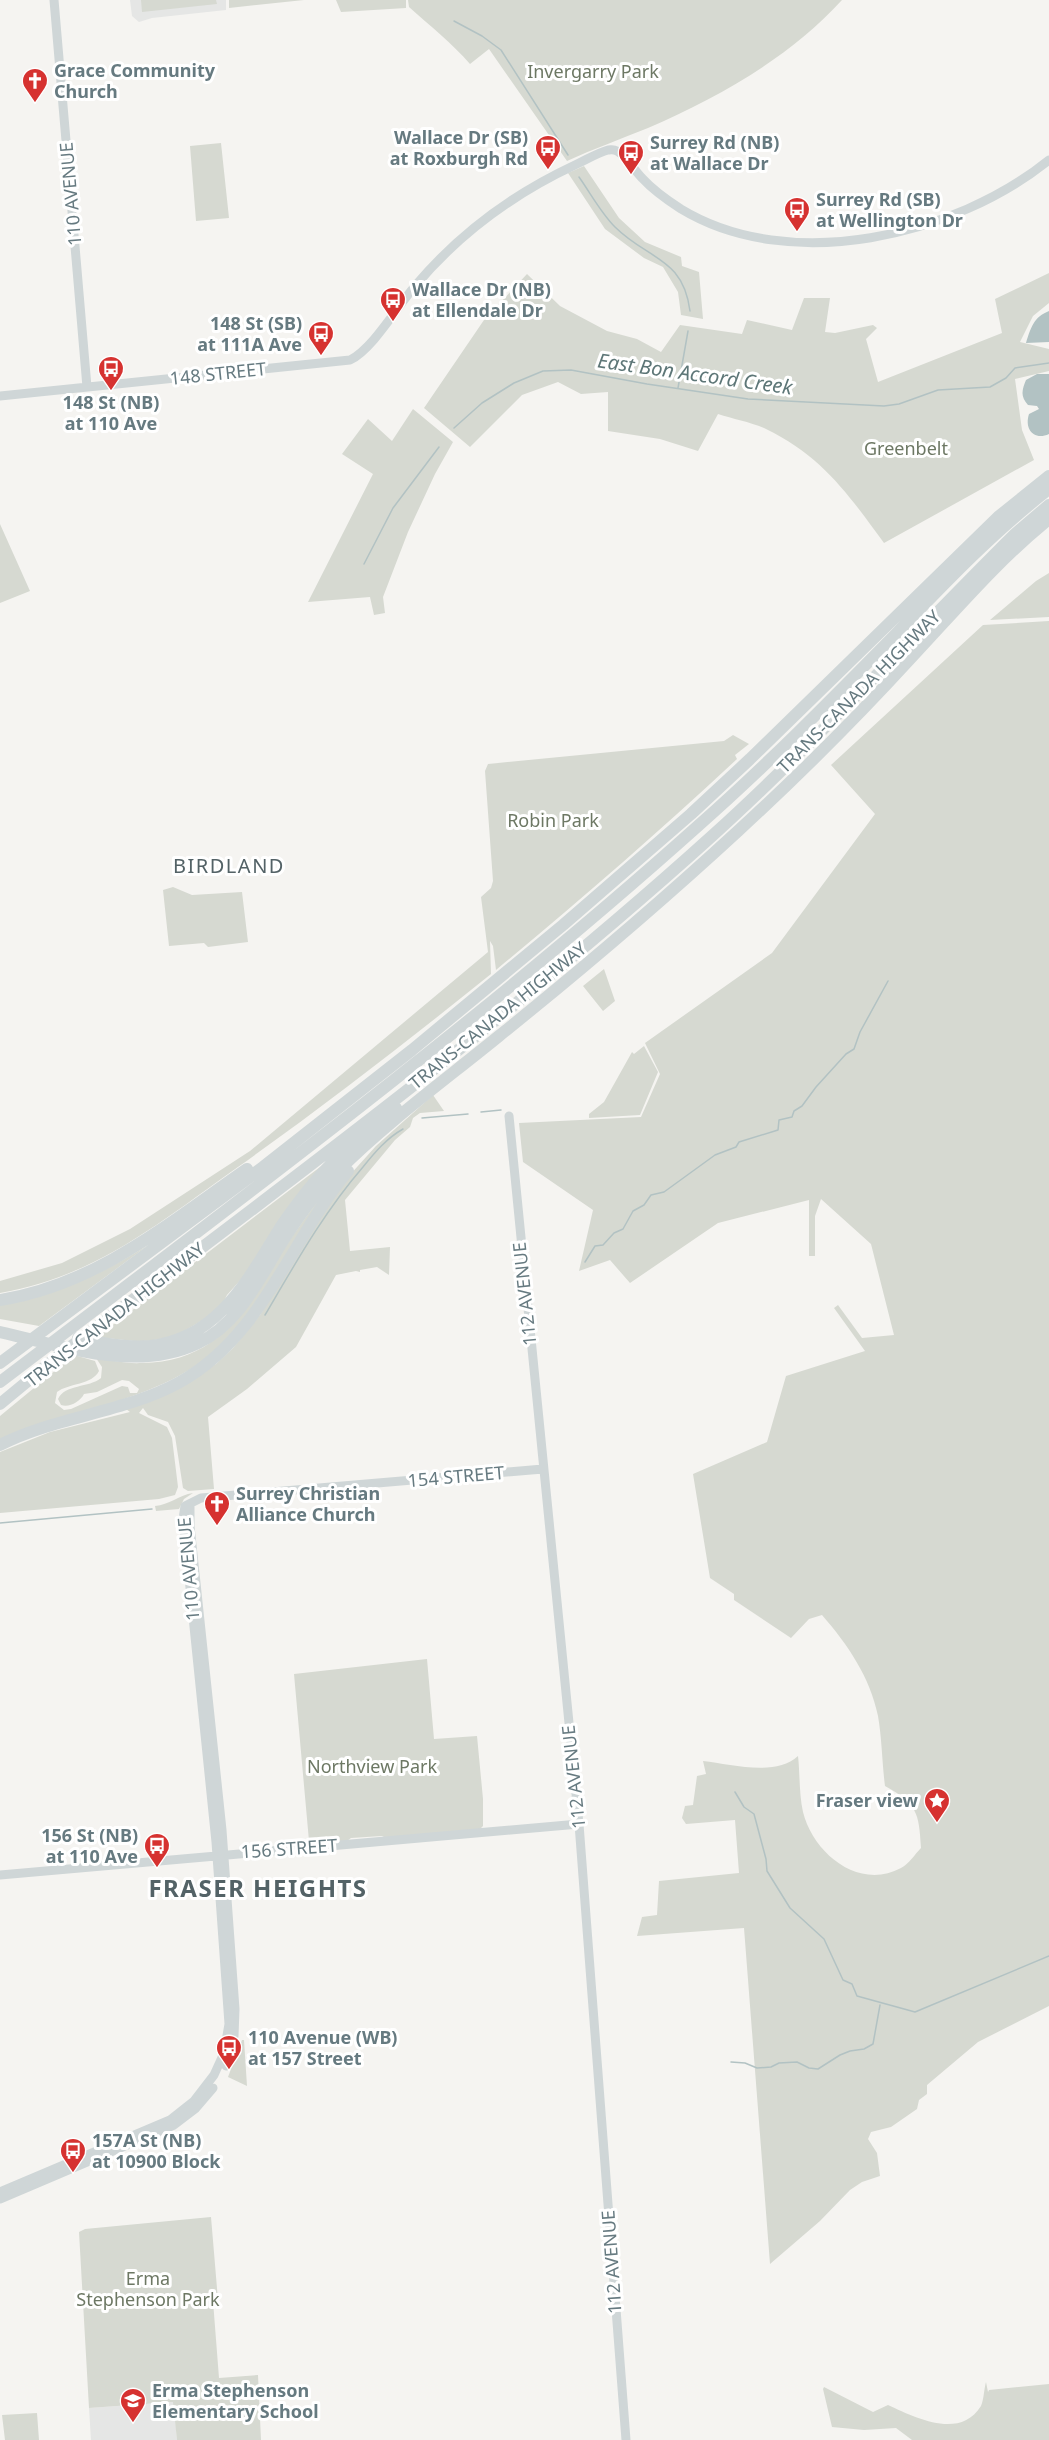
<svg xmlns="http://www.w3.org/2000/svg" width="1049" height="2440" font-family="'Noto Sans',sans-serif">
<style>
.built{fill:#e5e6e5}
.green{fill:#d6d9d1}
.water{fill:#b2c2c3}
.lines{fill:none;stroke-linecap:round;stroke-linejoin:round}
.stream{stroke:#b2c2c3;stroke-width:1.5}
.secondary{stroke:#cfd6d7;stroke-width:9}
.highway{stroke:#cfd6d7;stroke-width:12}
.labels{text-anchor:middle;stroke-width:6;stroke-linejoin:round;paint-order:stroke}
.poi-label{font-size:18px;font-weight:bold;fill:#667a80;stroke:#fff;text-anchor:start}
.park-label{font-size:18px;fill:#6d7864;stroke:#fff}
.street-label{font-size:18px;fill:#667a80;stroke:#fff}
.water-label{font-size:20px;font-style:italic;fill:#5d7677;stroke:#fff}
.neighbourhood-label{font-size:20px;letter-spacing:1.5px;fill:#536266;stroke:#fff}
.district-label{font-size:24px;font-weight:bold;letter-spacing:1.5px;fill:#536266;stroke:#fff}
</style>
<rect width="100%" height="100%" fill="#f5f4f1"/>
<path class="built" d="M130,0H226V10L152,18L139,22L132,16Z
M174,2402L177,2440H91L89,2408Z"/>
<path class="green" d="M141,0H216L217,4L142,12Z
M229,0H304L229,8Z
M336,0H406V8L341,12Z
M408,0H842C789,58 719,97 648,128C621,139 593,149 567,161L489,49L470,64C452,43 430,26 409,7Z
M221,143L229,218L196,221L190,146Z
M584,166L619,218L645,242L681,257L682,266L699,272L703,319L681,315L678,292L663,267L644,258L605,229L568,173Z
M1049,273V303L1033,316L1020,342L1049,349V371L1015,379L1022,430L1034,460L884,543C848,494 823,457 766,429C751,422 733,419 718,414L698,451L660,439L608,431V392L581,394L558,382L522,395L470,447L424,408L484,320L527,274L560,306L607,331L637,339L661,352L680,325L742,334L747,320L792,330L804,298H830L825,332L835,333L873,325L877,328L866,339L878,382L1002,333L995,299Z
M413,409L453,442L435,474L408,532L383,597L385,613L374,615L370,597L308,602L373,474L342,454L368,419L392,441Z
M0,524L30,591L0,603Z
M1049,573V617L990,620L1036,581Z
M1049,621V2006L978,2042L927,2085V2094L919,2100L917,2109L891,2127L871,2132L868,2139L877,2153L880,2176L862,2182L850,2190L820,2221L770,2264L744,1928L637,1936L642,1917L657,1915L659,1881L739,1873L735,1820L686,1824L682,1818L685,1806L693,1805L697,1776L706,1774L703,1761C731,1764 775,1777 798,1756C800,1774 799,1794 803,1812C813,1853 859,1891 901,1868C909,1864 915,1854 921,1848C919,1812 917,1804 885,1786C882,1763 882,1739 878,1716C870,1677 848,1645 822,1615L809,1619L791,1638L734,1600V1594L710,1578L693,1474L767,1442L786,1376L865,1351L834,1308L838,1305L862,1338L894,1335L871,1244L821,1199L815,1216V1256H809V1200L718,1223L630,1283L610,1260L579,1271L593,1210L523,1162L519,1123L641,1117L660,1074L645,1043L772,953L875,814L831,765L983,625Z
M733,735L749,744L735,755L737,759C659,832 578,902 496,970L493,946L490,941L491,974C408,1041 324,1106 238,1167C160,1222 97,1276 0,1293V1281L62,1263L130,1229L250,1151L488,952L481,897L491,888L493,881L485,771L488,764L724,741Z
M173,887L192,895L242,892L248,942L208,947L204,943L169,946L163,890Z
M604,969L615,1001L603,1011L583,986Z
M644,1046L658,1072L640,1115L589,1118V1114L604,1102L632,1052L634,1054Z
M433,1095L444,1111L420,1113L413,1118L410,1127L395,1140L345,1200L350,1251L390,1247L389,1275L377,1267L360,1270V1272L356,1271L336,1275L296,1347L247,1389L208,1417L214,1489L188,1491L183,1488L175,1436L168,1422L148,1415L143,1408L139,1413L167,1427L172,1438L178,1487L175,1495L159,1499L0,1513V1452L50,1432L130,1412L126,1409L216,1364L233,1348L260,1315L325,1209L348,1177L376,1146Z
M324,1164L244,1276L227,1295L222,1305L211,1315L176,1336L143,1342L97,1337Z
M324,1193C293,1243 265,1298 225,1341C190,1379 139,1394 92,1410C61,1420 31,1430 0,1440V1416L74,1355L95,1361L99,1371C92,1385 69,1383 57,1392L55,1403L64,1410L71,1409L122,1386L128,1387L130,1393H137L139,1389L129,1381L122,1380L97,1392L84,1394C80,1402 69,1408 61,1405L58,1399C65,1384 89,1388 101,1378L102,1367L96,1358C111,1360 126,1364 142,1363C219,1362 248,1308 284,1249C296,1230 310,1211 324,1193Z
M150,1244L39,1326L0,1319V1305C58,1294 100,1275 150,1244Z
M193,1493L184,1499L179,1509L156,1511L155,1506C169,1505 179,1495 193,1493Z
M427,1659L434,1739L477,1736L483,1799V1826L480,1829L386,1838L382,1836L351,1838L347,1841L315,1844L309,1841L294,1674Z
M242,2040H244L247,2086L228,2077Z
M211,2217L218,2300L213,2301L219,2378L258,2375L261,2440H177L173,2402L89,2408L79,2232L85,2229Z
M986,2382L988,2392L989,2390L1049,2384V2440H912L896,2428L864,2430L832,2427L823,2389L824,2387L873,2412L888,2405C916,2418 960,2440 981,2406C984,2399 984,2389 986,2382Z
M37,2413L39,2440H5L2,2415Z"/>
<path class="water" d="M1049,311V342L1026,343C1031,327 1034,317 1049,311Z
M1037,374H1049V434C1034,441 1024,429 1029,414L1039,409L1037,406L1028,405C1020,396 1022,390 1026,380Z"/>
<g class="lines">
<path class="stream" d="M454,21L482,36L501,50L568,155
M579,177C591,194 601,213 615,227C648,260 683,257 690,311
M678,388L688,331
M454,428L482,403L514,383L543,371L571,370L647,384L748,399L884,406L899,404L938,390L990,387L1006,378L1015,368L1049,363
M364,564L393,508L439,447
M481,1112L501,1110
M422,1118L468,1114
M585,1262L595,1246L603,1245L614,1233L623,1229L633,1211L644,1205L651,1195L664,1192L715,1155L736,1147L739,1142L778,1130L779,1120L792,1117L794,1111L802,1106L816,1087L846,1054L854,1049L860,1032L888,981
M265,1315C295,1264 324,1212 363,1167C375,1152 387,1138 403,1129
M0,1523L152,1509
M735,1792L744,1807L754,1814L766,1859L767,1871L790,1908L824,1939L843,1980L852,1984L857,1996L915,2012L1049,1956
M731,2062L745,2063L757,2068L771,2067L779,2063L797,2062L809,2068L818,2069L840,2055L850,2051L864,2049L873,2044L880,2005"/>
<path class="secondary" d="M54,0L87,387
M0,396L350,360C373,349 398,305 416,285C459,234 515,193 575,165C586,160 597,153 608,150C612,150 613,149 617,151C627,157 634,170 642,178C653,190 667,200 681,209C790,275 955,236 1049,160
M509,1116L579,1824L626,2440
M190,1504V1526L222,1830L235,2009L234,2036L226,2066
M0,1875L579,1824
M0,2192L170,2120L194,2101L214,2075L224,2053L229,2024L216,1842L183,1519L185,1506L201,1498L543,1469
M0,2199L174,2125L195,2109L213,2088"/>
<path class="highway" d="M0,1300C96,1285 169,1223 247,1169
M0,1332C63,1346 136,1373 198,1343C241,1323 261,1274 286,1236C301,1213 318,1190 338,1171C387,1122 445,1080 499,1036C581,970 661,902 738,831C798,776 856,718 911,658C956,610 998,560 1049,519
M78,1338C102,1343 126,1348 150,1346C216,1339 246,1283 277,1233C287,1216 300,1200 312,1185C336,1156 367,1131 396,1108
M0,1363L263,1167L412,1050L563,925L691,814L750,759L998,517L1049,476
M0,1382C237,1202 477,1024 699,825C767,765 830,701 893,637C943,585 992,533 1049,489
M0,1404L52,1361C276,1191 503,1025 712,836C818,740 914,634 1015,534L1049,505
M0,1445C57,1416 124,1413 180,1382C262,1337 291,1239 348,1171"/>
</g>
<defs>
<symbol id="church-pin" viewBox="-11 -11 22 30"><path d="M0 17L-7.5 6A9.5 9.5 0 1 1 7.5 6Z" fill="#d63230" stroke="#fff"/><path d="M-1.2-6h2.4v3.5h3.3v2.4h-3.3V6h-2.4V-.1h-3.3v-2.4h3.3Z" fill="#fff"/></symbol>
<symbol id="bus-pin" viewBox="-11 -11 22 30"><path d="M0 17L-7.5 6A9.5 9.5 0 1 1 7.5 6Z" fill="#d63230" stroke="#fff"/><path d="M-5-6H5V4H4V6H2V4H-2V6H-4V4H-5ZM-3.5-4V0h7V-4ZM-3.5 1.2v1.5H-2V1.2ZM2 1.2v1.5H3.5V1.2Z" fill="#fff"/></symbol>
<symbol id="sight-pin" viewBox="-11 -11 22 30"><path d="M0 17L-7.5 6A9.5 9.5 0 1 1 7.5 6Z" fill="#d63230" stroke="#fff"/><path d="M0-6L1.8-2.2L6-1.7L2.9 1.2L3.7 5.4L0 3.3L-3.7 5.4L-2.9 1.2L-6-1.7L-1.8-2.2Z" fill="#fff"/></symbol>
<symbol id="school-pin" viewBox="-11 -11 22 30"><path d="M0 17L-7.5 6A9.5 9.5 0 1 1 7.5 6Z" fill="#d63230" stroke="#fff"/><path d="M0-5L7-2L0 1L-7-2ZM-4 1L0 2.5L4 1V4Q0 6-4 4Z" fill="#fff"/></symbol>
</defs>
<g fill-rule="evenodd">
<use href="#church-pin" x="20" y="66" width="30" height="40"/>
<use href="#bus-pin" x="533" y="133" width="30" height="40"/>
<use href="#bus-pin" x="616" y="138" width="30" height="40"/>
<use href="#bus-pin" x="782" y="195" width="30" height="40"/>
<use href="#bus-pin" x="378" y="285" width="30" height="40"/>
<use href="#bus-pin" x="306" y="319" width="30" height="40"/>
<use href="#bus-pin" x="96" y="354" width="30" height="40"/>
<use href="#church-pin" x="202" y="1489" width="30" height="40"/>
<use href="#sight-pin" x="922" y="1786" width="30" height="40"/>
<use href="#bus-pin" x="142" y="1831" width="30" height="40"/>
<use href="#bus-pin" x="214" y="2033" width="30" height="40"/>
<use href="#bus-pin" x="58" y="2136" width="30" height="40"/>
<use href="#school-pin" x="118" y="2386" width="30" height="40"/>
</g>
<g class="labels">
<g class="poi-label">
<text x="54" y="77">Grace Community<tspan x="54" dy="21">Church</tspan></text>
<text x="528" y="144" text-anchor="end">Wallace Dr (SB)<tspan x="528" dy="21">at Roxburgh Rd</tspan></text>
<text x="650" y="149">Surrey Rd (NB)<tspan x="650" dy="21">at Wallace Dr</tspan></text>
<text x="816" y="206">Surrey Rd (SB)<tspan x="816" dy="21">at Wellington Dr</tspan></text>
<text x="412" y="296">Wallace Dr (NB)<tspan x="412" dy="21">at Ellendale Dr</tspan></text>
<text x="302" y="330" text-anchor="end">148 St (SB)<tspan x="302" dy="21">at 111A Ave</tspan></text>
<text x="111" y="409" text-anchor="middle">148 St (NB)<tspan x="111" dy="21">at 110 Ave</tspan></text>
<text x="236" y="1500">Surrey Christian<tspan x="236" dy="21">Alliance Church</tspan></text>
<text x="918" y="1807" text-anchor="end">Fraser view</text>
<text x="138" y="1842" text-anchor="end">156 St (NB)<tspan x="138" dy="21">at 110 Ave</tspan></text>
<text x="248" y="2044">110 Avenue (WB)<tspan x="248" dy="21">at 157 Street</tspan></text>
<text x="92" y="2147">157A St (NB)<tspan x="92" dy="21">at 10900 Block</tspan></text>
<text x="152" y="2397">Erma Stephenson<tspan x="152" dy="21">Elementary School</tspan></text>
</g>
<g class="park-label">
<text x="593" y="78">Invergarry Park</text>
<text x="906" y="455">Greenbelt</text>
<text x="553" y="827">Robin Park</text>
<text x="372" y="1773">Northview Park</text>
<text x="148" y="2285">Erma<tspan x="148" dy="21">Stephenson Park</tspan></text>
</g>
<g class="street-label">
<text transform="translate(71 194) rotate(-95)" y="6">110 AVENUE</text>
<text transform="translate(218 374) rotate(-6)" y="6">148 STREET</text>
<text transform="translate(859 692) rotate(-45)" y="6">TRANS-CANADA HIGHWAY</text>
<text transform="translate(498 1016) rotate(-39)" y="6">TRANS-CANADA HIGHWAY</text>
<text transform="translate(525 1294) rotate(-96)" y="6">112 AVENUE</text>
<text transform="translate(115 1315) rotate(-38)" y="6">TRANS-CANADA HIGHWAY</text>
<text transform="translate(456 1477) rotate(-5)" y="6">154 STREET</text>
<text transform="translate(189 1569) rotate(-95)" y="6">110 AVENUE</text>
<text transform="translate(574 1777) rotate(-96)" y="6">112 AVENUE</text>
<text transform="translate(289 1849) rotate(-4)" y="6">156 STREET</text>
<text transform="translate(612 2262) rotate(-94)" y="6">112 AVENUE</text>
</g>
<g class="water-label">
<text transform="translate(695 374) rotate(8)" y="7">East Bon Accord Creek</text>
</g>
<g class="neighbourhood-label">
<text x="229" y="873">BIRDLAND</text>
</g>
<g class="district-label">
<text x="258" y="1897">FRASER HEIGHTS</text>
</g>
</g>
</svg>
